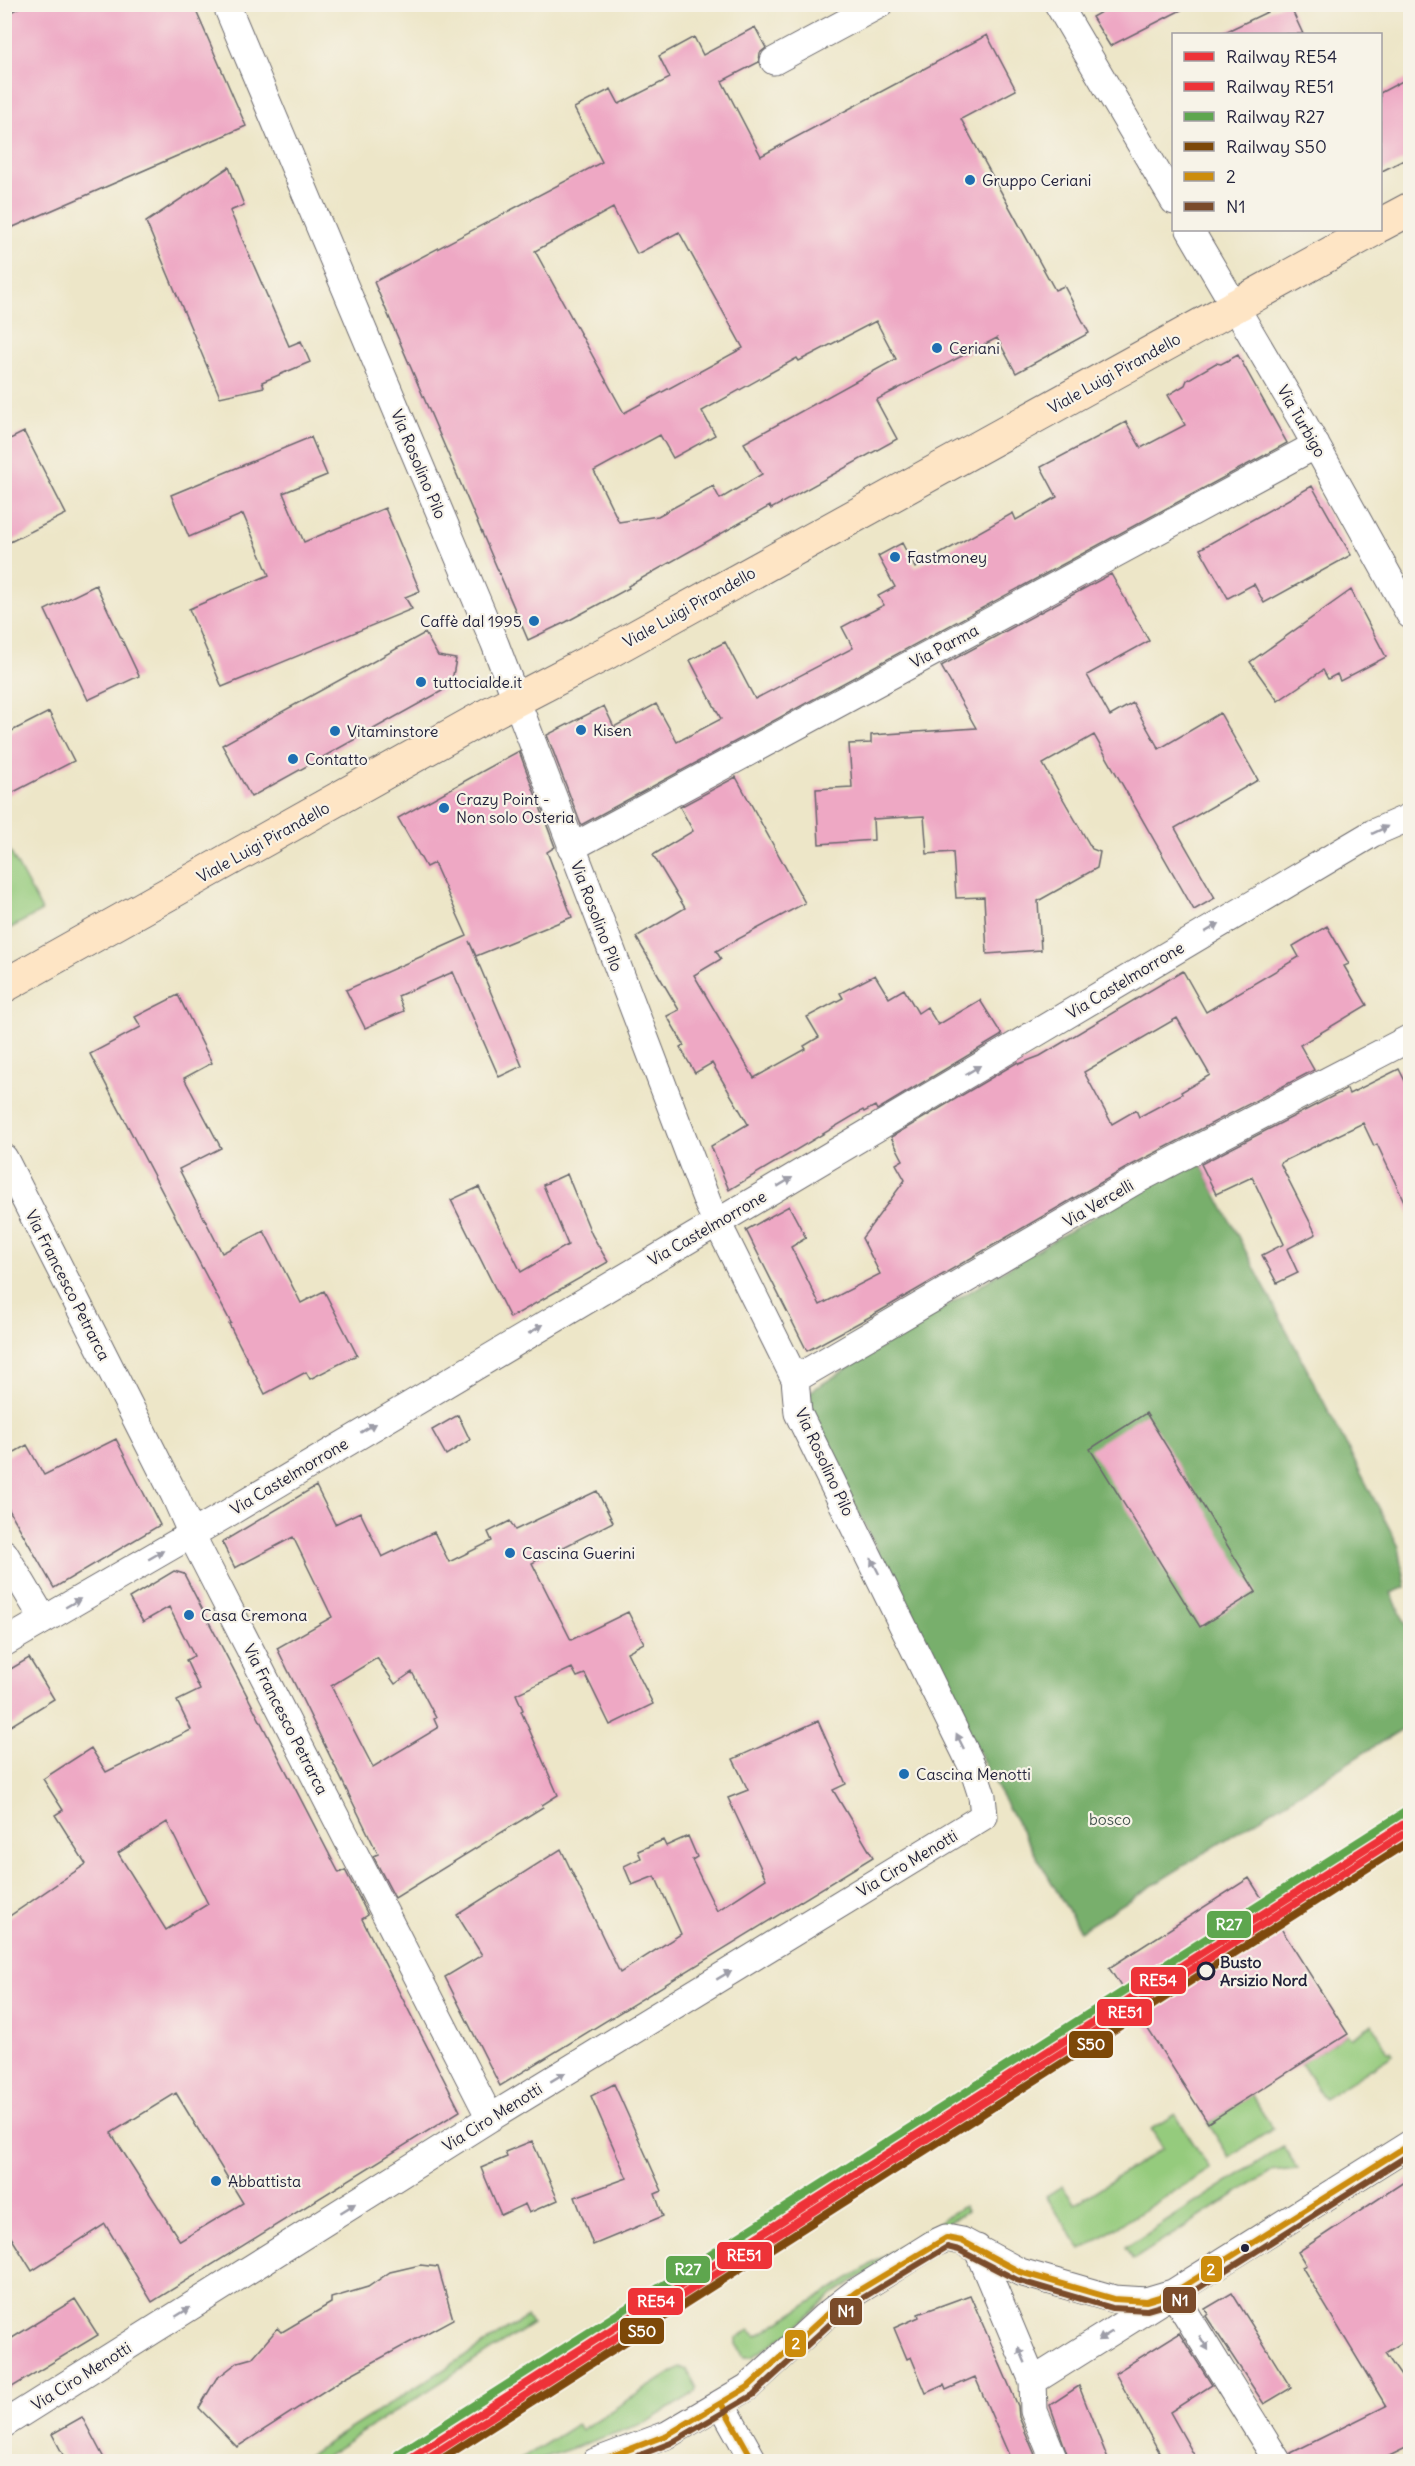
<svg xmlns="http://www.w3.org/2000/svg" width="1415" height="2466" font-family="Delius,sans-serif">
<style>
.green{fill:#95cb7d;stroke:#5c765c;stroke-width:1.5}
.forest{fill:#78af6c;stroke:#4d6854;stroke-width:1.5}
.building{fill:#eea8c4;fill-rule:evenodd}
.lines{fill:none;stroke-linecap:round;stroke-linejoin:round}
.minor-casing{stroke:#69676c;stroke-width:29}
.secondary-casing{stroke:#69676c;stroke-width:35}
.minor{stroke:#fff;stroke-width:27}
.secondary{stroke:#fee5c5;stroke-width:33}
.bus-1-casing{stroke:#f7f3e8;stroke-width:10}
.bus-2-casing{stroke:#f7f3e8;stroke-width:10}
.bus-1{stroke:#cc8c0c;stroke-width:6}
.bus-2{stroke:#7a4b2a;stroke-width:6}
.rail-1-casing{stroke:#f7f3e8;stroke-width:12}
.rail-2-casing{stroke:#f7f3e8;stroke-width:12}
.rail-3-casing{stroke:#f7f3e8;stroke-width:12}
.rail-4-casing{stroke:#f7f3e8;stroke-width:12}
.rail-1{stroke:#ee3338;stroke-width:8}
.rail-2{stroke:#ee3338;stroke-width:8}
.rail-3{stroke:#5ea64e;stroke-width:8}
.rail-4{stroke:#7d4808;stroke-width:8}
.oneway{fill:#9c9ca7}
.poi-dot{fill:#1f6fb2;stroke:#f7f3e8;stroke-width:2}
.stop-dot{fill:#f7f3e8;stroke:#22223b;stroke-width:3}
.bus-dot{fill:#22223b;stroke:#f7f3e8;stroke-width:2}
.labels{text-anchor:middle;stroke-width:4.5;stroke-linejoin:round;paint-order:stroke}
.poi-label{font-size:16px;fill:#22223b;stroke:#f7f3e8;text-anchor:start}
.street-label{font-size:16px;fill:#22223b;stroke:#f7f3e8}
.park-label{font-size:16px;fill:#44554f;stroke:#f7f3e8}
.stop-label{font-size:16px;font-weight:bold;fill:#22223b;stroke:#f7f3e8;text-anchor:start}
.line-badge{stroke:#f7f3e8;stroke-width:2}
.badge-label{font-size:16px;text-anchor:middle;font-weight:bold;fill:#fff}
</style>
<rect width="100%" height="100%" fill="#f7f3e8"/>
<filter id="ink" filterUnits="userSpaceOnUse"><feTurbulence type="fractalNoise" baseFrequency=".0167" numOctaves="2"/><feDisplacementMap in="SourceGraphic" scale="12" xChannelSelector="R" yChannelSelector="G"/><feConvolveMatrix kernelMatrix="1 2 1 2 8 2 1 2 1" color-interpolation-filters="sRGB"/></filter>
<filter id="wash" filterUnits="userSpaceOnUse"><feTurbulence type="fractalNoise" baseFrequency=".008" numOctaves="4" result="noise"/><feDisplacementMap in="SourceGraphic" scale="24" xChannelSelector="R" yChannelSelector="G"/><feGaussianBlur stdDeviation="1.35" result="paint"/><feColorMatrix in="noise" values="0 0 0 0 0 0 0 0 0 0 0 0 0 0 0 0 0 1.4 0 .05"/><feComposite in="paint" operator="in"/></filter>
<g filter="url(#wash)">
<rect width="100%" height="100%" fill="#ede6c8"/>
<path class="green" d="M5,842L42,911L5,931H4Z
M1373,2024L1388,2053L1391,2051L1393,2055L1324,2099L1301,2063L1348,2034L1351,2038Z
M1251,2095L1273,2129L1229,2157L1208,2123Z
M1175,2114L1210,2169L1081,2250L1046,2196L1062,2186L1075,2204L1163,2148L1151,2129Z
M1283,2146L1298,2169L1270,2172L1133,2260L1125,2248Z
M964,2206L967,2211L834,2293L791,2332L752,2357H744L736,2344V2338L750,2330L757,2336Z
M527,2317L532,2324L318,2461H299Z
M680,2367L687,2370L697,2388L696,2392L647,2422L535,2461H518L577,2424L581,2430Z"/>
<path class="forest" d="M1197,1157L1399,1547L1406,1587L1391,1593L1410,1633V1724L1080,1931L996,1787L808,1412L811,1391L1035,1251Z"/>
<g id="blocks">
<path class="building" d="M25,4H193L246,126L4,231V16Z
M1115,4H1193L1110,46L1092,17Z
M1284,4H1289L1303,34H1221Z
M755,27L766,48L760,53L759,62L722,81L761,156L987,35L1016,90L961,119L1055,290L1064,286L1089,333L1016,373L997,338L876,400L897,439L771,509L770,506L628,586L629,588L566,622L528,640L374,282L602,162L574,108L611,89L619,104L670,78L659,56L694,37L703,55ZM613,208L637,254L679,232L743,348L624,413L535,251ZM876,321L896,359L744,443L762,474L720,499L713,486L658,516L619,522L594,471L660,435L673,458L715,435L702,411L797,358L799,361Z
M1410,77V157L1380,172V93Z
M229,167L244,205L230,211L289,346L301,341L310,362L262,382L264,387L220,397L146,222Z
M1238,355L1287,443L581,825L547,735L604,706L614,727L656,704L677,742L721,719L690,660L725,642L755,699L853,648L842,627L884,605L878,596L895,587L878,556L902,543L915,568L1013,513L1016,520L1057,497L1041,467L1126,422L1141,448L1185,425L1168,395L1185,385L1187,380L1216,363L1221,364Z
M24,432L66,514L4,545V442Z
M311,437L327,475L283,493L304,542L385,508L420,591L405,597L412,609L222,687L189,609L269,575L243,514L189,537L171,495Z
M1312,486L1351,555L1264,603L1254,584L1228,598L1200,549Z
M1111,574L1149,641L1087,675L1110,716L1133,703L1159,749L1220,713L1258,780L1175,828L1215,898L1194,910L1094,735L1043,764L1092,849L1100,852L1097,868L1038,901L1041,950L987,954L984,897L956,898L953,852L927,854L924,816L873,819L874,840L819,844L816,789L852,787L849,744L871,743V735L976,728L941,666Z
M96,585L139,676L88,700L45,610Z
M1351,590L1386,657L1340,681L1337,674L1328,679L1323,670L1278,701L1250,662Z
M425,633L438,656L456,659L451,686L251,797L222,745Z
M49,712L74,761L4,797V735Z
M519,751L555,847L547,852L572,917L476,956L469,941L522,1066L499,1077L453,972L398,996L404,1011L365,1028L346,990L467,936L434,863L426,867L398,818Z
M736,777L805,903L716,951L721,959L694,975L754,1078L806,1049L804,1046L819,1037L807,1017L843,998L840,993L875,975L889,998L904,989L918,1013L927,1007L938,1025L980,1000L1002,1035L877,1110L875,1106L864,1112L863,1110L729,1190L711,1146L748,1124L712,1063L695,1073L680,1047L684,1045L667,1016L679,1010L636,937L685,908L653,855L693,831L680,807Z
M1327,926L1349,964L1344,966L1367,1005L1300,1045L1314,1070L1126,1168L873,1315L807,1351L746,1230L789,1206L806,1238L791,1247L820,1305L880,1274L862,1238L905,1180L896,1164L903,1160L891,1137L1018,1062L1019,1064L1040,1056L1183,971L1206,1012L1299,957L1293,946ZM1177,1018L1210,1075L1181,1092L1182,1094L1139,1117L1136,1110L1112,1124L1084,1072Z
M178,995L212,1063L184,1078L221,1148L179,1169L222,1253L264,1231L301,1303L324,1291L357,1355L310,1379L306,1372L265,1394L229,1324L231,1323L90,1054L141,1027L135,1017Z
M1399,1069L1410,1091V1214L1377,1144L1374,1146L1363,1123L1280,1163L1316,1234L1287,1249L1298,1273L1277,1283L1262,1255L1284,1244L1252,1177L1216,1194L1201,1164L1347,1089L1349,1094Z
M567,1174L592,1235L608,1262L510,1318L451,1200L479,1187L521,1272L568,1245L543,1185Z
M1146,1413L1256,1592L1200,1627L1090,1449Z
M458,1415L470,1440L446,1455L432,1430Z
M116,1439L160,1525L54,1588L4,1501V1458L27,1445L44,1475Z
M316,1486L335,1524L360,1512L382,1557L434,1532L449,1562L492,1541L488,1532L510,1521L515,1530L597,1491L613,1522L532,1563L571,1640L628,1612L644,1643L627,1652L653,1704L610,1725L585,1674L577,1677L572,1668L516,1694L523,1710L521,1711L558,1795L542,1805L543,1807L395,1898L373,1856L378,1854L277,1648L332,1617L293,1537L235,1568L222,1542ZM377,1658L395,1684L412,1672L436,1718L434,1719L438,1728L373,1767L331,1686Z
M174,1571L184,1574L339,1873L345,1870L368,1915L362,1919L460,2111L152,2302L105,2224L32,2271L4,2226V1920L86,1864L55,1815L63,1810L43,1779L91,1748L106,1772L191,1730L177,1701L200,1690L186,1660L194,1656L169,1607L143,1622L129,1598ZM167,1822L208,1904L166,1930L118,1853ZM176,2093L243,2203L180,2241L111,2133Z
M29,1658L54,1699L4,1730V1673Z
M818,1721L846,1784L833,1790L873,1857L500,2086L445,1977L482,1955L457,1915L561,1849L620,1973L681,1934L655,1876L632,1885L624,1866L641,1858L638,1851L663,1840L666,1846L688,1836L697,1857L692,1860L717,1911L766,1879L728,1798L748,1790L733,1759Z
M1249,1878L1348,2034L1208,2123L1109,1968Z
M614,2084L662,2191L655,2194L663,2216L593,2245L575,2197L627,2178L591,2096Z
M532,2141L558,2200L529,2213L525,2204L501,2215L481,2168L507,2157L505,2152Z
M1410,2178V2338L1385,2353L1410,2389V2446L1377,2462H1294L1291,2453L1386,2406L1302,2267L1306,2265L1298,2252Z
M420,2265L438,2267L453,2319L346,2377L237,2447L199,2408L216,2379L238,2362L252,2358L278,2328L282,2332L331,2303V2298L368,2287L390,2272Z
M1232,2293L1291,2388L1264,2404L1206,2316L1208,2314L1205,2309Z
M970,2295L1018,2406L1019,2417L1038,2462H1012L975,2377L946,2390L944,2385L926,2393L911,2357L907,2359L894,2328L919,2317L918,2314Z
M75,2299L98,2335L4,2392V2343Z
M1179,2333L1212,2385L1170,2412L1198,2462H1165L1115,2373Z
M1079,2386L1109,2462H1070L1050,2405Z
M82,2417L106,2462H67L52,2434Z"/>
</g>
</g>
<g filter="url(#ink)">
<use href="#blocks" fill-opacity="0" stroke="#69676c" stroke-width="1.5"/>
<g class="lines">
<defs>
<path id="minor" d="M1058,4L1174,201
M774,61L880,4
M1190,230L1303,422L1410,615
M571,848L1316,445
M4,1158L175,1496L198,1548L490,2118
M795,1379L1133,1182L1410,1038
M4,1553L44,1620
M4,1643L225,1515L1351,846L1373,833L1410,817
M977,2248L1033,2381L1034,2411L1055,2462
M1173,2293L1278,2462
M1033,2381L1410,2144
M721,2403L754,2462
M4,2424L490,2118L984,1816L982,1796L973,1768L798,1413L795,1379L708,1204L495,644L226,4
M595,2462L667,2435L748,2387L824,2317L856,2292L933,2244L946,2238L962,2241L1020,2272L1114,2299L1146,2301L1173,2293"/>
<path id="secondary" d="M1380,225L1410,209
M4,986L489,714L608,652L1373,230"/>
</defs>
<use href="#minor" class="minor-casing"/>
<use href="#secondary" class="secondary-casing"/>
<use href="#minor" class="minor"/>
<use href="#secondary" class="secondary"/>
<defs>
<path id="bus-1" d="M721,2403L754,2462
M596,2462L667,2435L748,2387L824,2317L856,2292L946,2238L962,2241L1020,2272L1114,2299L1146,2301L1173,2293L1410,2144"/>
<path id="bus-2" d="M622,2462L671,2443L753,2395L830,2324L861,2299L947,2247L959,2250L1017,2280L1112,2308L1147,2310L1178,2301L1410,2154"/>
</defs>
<use href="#bus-1" class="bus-1-casing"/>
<use href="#bus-2" class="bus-2-casing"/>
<use href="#bus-1" class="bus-1"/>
<use href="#bus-2" class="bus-2"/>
<defs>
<path id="rail-1" d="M404,2462L1410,1820"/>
<path id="rail-2" d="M421,2462L1410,1830"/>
<path id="rail-3" d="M398,2454L1405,1812"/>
<path id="rail-4" d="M437,2462L1410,1841"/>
</defs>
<use href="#rail-1" class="rail-1-casing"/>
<use href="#rail-2" class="rail-2-casing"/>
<use href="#rail-3" class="rail-3-casing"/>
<use href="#rail-4" class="rail-4-casing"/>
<use href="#rail-1" class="rail-1"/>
<use href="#rail-2" class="rail-2"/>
<use href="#rail-3" class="rail-3"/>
<use href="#rail-4" class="rail-4"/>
</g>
<defs><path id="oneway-solid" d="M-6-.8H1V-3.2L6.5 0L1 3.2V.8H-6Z" transform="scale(1.5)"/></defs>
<g class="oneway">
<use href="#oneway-solid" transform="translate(1380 830) rotate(-26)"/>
<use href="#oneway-solid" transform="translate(1212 928) rotate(-31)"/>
<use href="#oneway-solid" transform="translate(973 1070) rotate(-31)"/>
<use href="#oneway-solid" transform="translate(785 1182) rotate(-31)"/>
<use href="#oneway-solid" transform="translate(536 1329) rotate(-31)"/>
<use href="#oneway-solid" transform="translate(368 1428) rotate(-31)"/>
<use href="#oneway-solid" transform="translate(156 1555) rotate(-30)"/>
<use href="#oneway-solid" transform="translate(875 1566) rotate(-117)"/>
<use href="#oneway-solid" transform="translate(73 1603) rotate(-30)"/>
<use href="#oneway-solid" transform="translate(960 1741) rotate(-116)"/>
<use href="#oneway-solid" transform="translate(724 1975) rotate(-31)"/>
<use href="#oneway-solid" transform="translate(558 2077) rotate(-31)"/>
<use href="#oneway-solid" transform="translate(348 2208) rotate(-32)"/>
<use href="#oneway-solid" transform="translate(183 2312) rotate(-32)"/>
<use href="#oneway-solid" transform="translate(1105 2336) rotate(148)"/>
<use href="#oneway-solid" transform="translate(1204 2343) rotate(58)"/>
<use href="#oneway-solid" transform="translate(1022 2355) rotate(-113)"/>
</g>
</g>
<g class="poi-dot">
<circle cx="970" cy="180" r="6"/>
<circle cx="937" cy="348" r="6"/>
<circle cx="895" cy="557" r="6"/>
<circle cx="534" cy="621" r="6"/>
<circle cx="421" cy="682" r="6"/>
<circle cx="581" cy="730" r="6"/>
<circle cx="335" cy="731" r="6"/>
<circle cx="293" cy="759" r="6"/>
<circle cx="444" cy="808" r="6"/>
<circle cx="510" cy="1553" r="6"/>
<circle cx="189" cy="1615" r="6"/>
<circle cx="904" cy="1774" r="6"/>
<circle cx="216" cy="2181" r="6"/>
</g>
<circle class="stop-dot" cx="1206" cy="1971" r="8"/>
<circle class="bus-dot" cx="1245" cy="2248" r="5"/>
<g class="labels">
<g class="poi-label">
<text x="982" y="186">Gruppo Ceriani</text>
<text x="949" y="354">Ceriani</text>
<text x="907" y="563">Fastmoney</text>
<text x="522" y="627" text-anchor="end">Caffè dal 1995</text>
<text x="433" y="688">tuttocialde.it</text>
<text x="593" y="736">Kisen</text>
<text x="347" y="737">Vitaminstore</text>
<text x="305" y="765">Contatto</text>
<text x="456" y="805">Crazy Point -<tspan x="456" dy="18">Non solo Osteria</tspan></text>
<text x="522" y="1559">Cascina Guerini</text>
<text x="201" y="1621">Casa Cremona</text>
<text x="916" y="1780">Cascina Menotti</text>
<text x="228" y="2187">Abbattista</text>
</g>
<g class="street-label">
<text transform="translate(1114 373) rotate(-29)" y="6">Viale Luigi Pirandello</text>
<text transform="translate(1302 421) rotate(60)" y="6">Via Turbigo</text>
<text transform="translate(419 464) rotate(67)" y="6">Via Rosolino Pilo</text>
<text transform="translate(689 607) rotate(-29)" y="6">Viale Luigi Pirandello</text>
<text transform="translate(944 646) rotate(-28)" y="6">Via Parma</text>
<text transform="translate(263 842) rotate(-29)" y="6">Viale Luigi Pirandello</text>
<text transform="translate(597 916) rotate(69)" y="6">Via Rosolino Pilo</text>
<text transform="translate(1125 980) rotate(-31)" y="6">Via Castelmorrone</text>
<text transform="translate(1098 1203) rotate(-30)" y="6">Via Vercelli</text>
<text transform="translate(707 1228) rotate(-30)" y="6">Via Castelmorrone</text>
<text transform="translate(68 1285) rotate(63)" y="6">Via Francesco Petrarca</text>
<text transform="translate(825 1462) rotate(65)" y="6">Via Rosolino Pilo</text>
<text transform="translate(289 1476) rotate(-31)" y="6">Via Castelmorrone</text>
<text transform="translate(286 1719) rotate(63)" y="6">Via Francesco Petrarca</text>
<text transform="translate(907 1863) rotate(-31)" y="6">Via Ciro Menotti</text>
<text transform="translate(492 2117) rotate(-32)" y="6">Via Ciro Menotti</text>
<text transform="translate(81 2376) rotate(-32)" y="6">Via Ciro Menotti</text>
</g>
<g class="park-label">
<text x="1110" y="1825">bosco</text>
</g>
<g class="stop-label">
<text x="1220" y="1968">Busto<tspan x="1220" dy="18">Arsizio Nord</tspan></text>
</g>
</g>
<g class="line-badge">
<rect x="1206" y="1910" width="46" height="29" rx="6" fill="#5ea64e"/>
<rect x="1130" y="1966" width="57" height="29" rx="6" fill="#ee3338"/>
<rect x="1096" y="1998" width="57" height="29" rx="6" fill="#ee3338"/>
<rect x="1068" y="2030" width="46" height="29" rx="6" fill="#7d4808"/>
<rect x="716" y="2241" width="57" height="29" rx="6" fill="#ee3338"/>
<rect x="1200" y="2255" width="23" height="28" rx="6" fill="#cc8c0c"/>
<rect x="665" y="2255" width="46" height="29" rx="6" fill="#5ea64e"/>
<rect x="1162" y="2286" width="35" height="28" rx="6" fill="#7a4b2a"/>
<rect x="627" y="2287" width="57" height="29" rx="6" fill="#ee3338"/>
<rect x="829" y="2297" width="34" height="29" rx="6" fill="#7a4b2a"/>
<rect x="619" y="2317" width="46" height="28" rx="6" fill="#7d4808"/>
<rect x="784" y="2329" width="23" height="29" rx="6" fill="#cc8c0c"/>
</g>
<g class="badge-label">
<text x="1229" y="1930">R27</text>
<text x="1158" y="1986">RE54</text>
<text x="1125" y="2018">RE51</text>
<text x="1091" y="2050">S50</text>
<text x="744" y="2261">RE51</text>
<text x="1211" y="2275">2</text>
<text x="688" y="2275">R27</text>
<text x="1180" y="2306">N1</text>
<text x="656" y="2307">RE54</text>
<text x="846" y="2317">N1</text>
<text x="642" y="2337">S50</text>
<text x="796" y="2349">2</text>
</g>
<rect width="1415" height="2466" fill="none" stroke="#f7f3e8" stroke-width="24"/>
<rect x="1172" y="33" width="210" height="198" fill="#f7f3e8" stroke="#a29fa3" stroke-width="1.5"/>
<rect x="1184" y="52" width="30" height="9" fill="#ee3338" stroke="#a29fa3" stroke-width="1.5"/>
<text x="1226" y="63" font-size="18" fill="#22223b">Railway RE54</text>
<rect x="1184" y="82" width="30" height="9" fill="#ee3338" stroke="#a29fa3" stroke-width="1.5"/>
<text x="1226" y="93" font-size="18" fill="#22223b">Railway RE51</text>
<rect x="1184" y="112" width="30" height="9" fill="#5ea64e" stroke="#a29fa3" stroke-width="1.5"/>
<text x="1226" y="123" font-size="18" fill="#22223b">Railway R27</text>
<rect x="1184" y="142" width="30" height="9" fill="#7d4808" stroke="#a29fa3" stroke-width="1.5"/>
<text x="1226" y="153" font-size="18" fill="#22223b">Railway S50</text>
<rect x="1184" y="172" width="30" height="9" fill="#cc8c0c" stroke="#a29fa3" stroke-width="1.5"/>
<text x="1226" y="183" font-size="18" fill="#22223b">2</text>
<rect x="1184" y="202" width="30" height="9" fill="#7a4b2a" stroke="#a29fa3" stroke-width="1.5"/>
<text x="1226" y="213" font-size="18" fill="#22223b">N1</text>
</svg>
